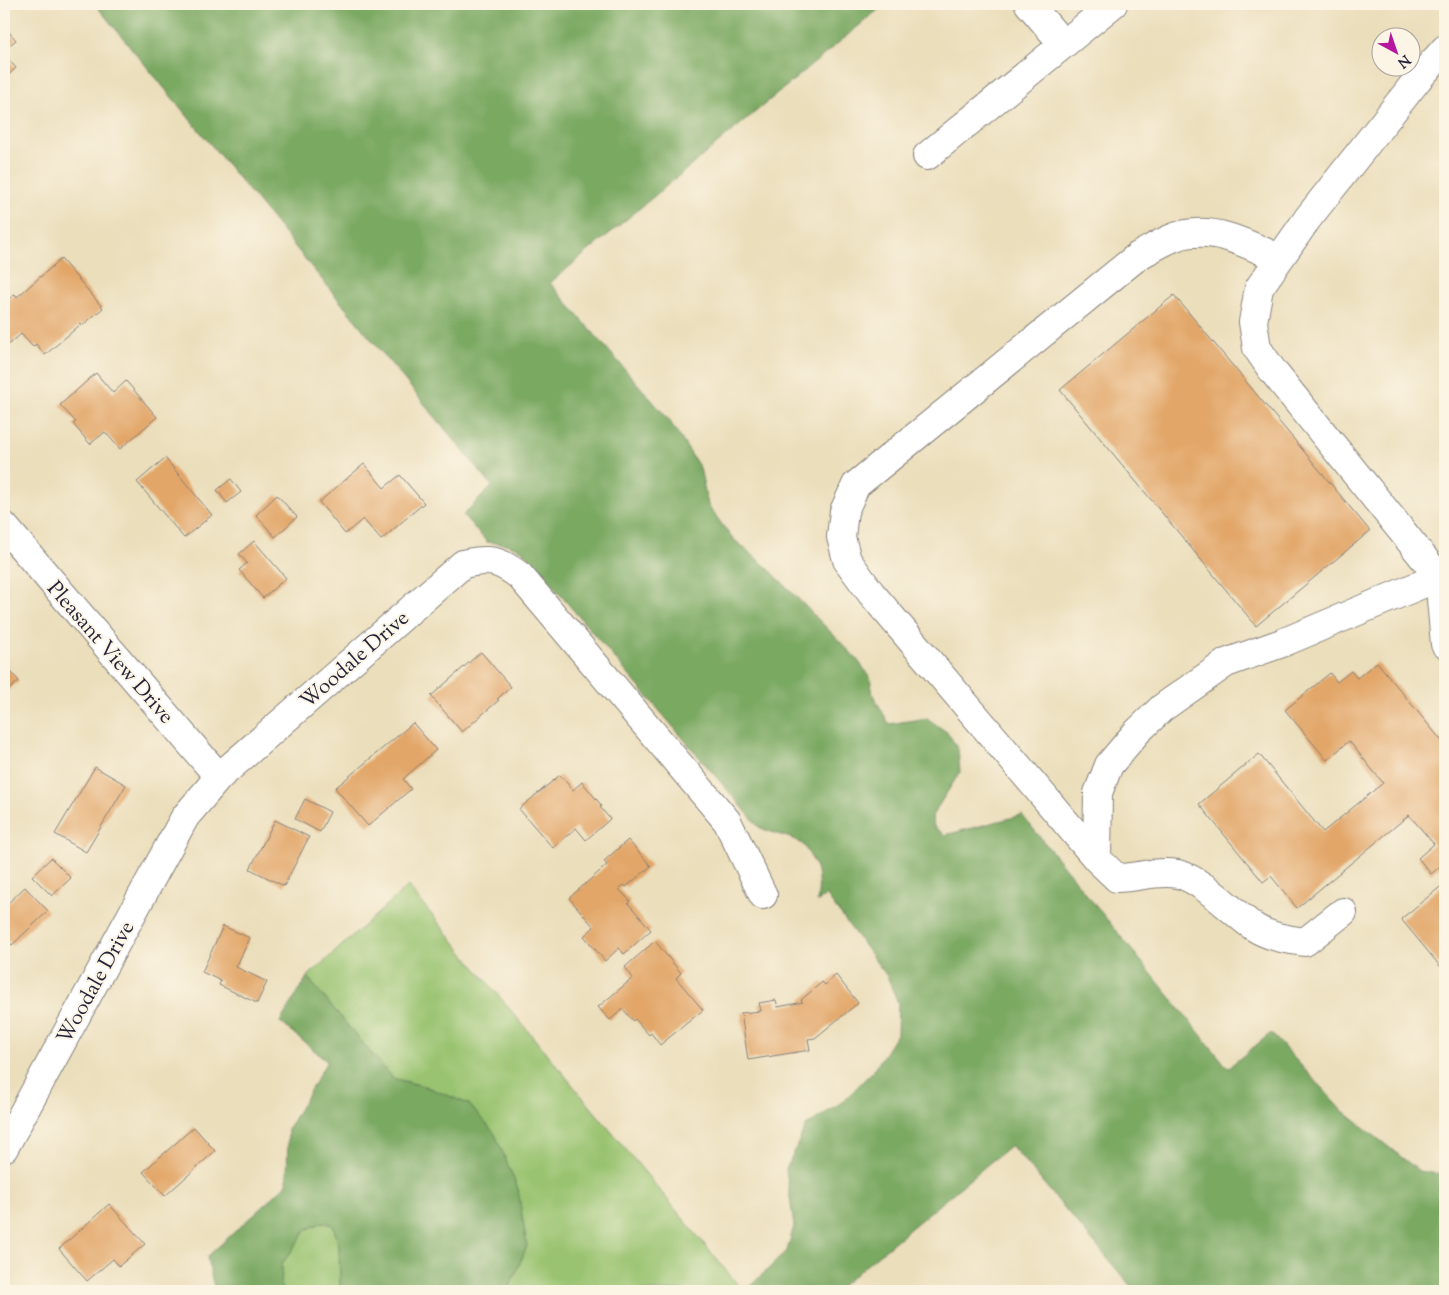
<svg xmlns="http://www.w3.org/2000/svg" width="1449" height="1295" font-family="'Sorts Mill Goudy',serif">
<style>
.green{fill:#99c370;stroke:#5e7256}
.forest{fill:#7aa962;stroke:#4e664e}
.building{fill:#e2a668}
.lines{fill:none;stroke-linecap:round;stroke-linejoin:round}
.minor-casing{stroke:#86807b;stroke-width:30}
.minor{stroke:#fff;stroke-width:28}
.labels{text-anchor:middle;stroke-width:4;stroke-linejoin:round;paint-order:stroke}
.street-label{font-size:21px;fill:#22223b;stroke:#fcf5e5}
</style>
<rect width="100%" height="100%" fill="#fcf5e5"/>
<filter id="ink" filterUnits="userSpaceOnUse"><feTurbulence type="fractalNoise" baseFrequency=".02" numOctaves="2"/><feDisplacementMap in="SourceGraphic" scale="10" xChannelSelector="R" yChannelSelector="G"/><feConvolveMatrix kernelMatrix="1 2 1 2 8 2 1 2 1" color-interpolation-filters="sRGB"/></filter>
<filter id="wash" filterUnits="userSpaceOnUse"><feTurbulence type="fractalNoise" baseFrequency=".0096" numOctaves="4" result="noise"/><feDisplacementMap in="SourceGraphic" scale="20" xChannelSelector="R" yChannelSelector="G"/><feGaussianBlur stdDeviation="1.12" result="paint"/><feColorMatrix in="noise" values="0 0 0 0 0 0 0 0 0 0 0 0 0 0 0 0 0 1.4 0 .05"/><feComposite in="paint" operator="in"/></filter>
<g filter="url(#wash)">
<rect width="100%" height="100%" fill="#ebdebb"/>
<path class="green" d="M408,886L743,1291H508L527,1246L427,1087L392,1078L307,977Z
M323,1222L333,1225L339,1246L340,1287L342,1291H281L282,1264L306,1230Z"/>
<path class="forest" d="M95,4H885L550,283L669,420L700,468L708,505L731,537L769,569L856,658L870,677L873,695L889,724L927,718L948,733L958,749L960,772L932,816L934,827L945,835L1022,815L1228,1068L1271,1033L1343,1111L1419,1171L1445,1175V1291H1135L1011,1145L835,1291H745L787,1251L794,1226L786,1169L806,1126L842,1102L874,1070L897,1034L898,1003L887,976L826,895L817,902C820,883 819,867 807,851C805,847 803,844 799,842C787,835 772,834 759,827L521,549L506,544L487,542L463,515L492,486Z
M307,977L392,1078L427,1087L469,1104L495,1134L518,1189L527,1246L508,1291H342L340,1287L339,1246L333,1225L323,1222L306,1230L282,1264L281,1291H215L207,1257L287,1184L288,1129L327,1061L280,1022Z"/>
<g id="blocks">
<path class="building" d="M9,32L16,40L5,49L4,36Z
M7,58L16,68L4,79V61Z
M61,259L103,308L82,326L81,324L45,355L36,344L33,347L21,334L6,347L4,345V307L6,305L4,303L15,294L17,297Z
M1174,295L1370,531L1256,626L1060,390Z
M96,373L113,393L126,381L157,417L120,449L105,432L90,444L73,424L76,422L60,405Z
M165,458L212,515L184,538L137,482Z
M364,464L384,488L400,475L424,503L381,540L363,519L345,534L319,502Z
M231,479L241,492L227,503L217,490Z
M277,495L297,517L275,537L256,515Z
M254,541L286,578L263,598L239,570L247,563L239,554Z
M481,652L511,687L497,699L499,700L462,732L431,696Z
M1377,662L1445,745V862L1431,874L1418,858L1434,844L1409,815L1297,908L1271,876L1263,882L1199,804L1259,754L1323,832L1383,783L1349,741L1327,760L1285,710L1330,673L1337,682L1351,671L1357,678Z
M4,664L19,681L4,694Z
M413,723L436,750L403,779L411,789L368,826L335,788Z
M95,767L126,785L86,852L55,834Z
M560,775L573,790L582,782L602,806L600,807L610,819L586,840L576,828L553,848L519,809Z
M305,799L330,812L320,832L295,819Z
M275,820L309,837L284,886L250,869Z
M628,840L651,866L626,887L624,885L619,889L630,901L628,903L651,930L624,954L619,948L605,961L584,936L594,927L569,898L607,865L604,861Z
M51,858L71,878L52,896L32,876Z
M1445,883V972L1401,919Z
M25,887L48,911L12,945L4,936V907Z
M223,926L250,938L236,967L267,982L257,1003L219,985L221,981L202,972Z
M655,941L681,973L676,978L703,1010L660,1045L651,1033L649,1035L635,1019L633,1021L623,1009L610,1020L598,1007L633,978L625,967Z
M836,975L858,1003L815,1038L808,1039L810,1050L748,1060L741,1013L761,1011L759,1003L776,1000L778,1007L803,1002L801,1000L822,982L825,985Z
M194,1127L215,1151L165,1196L143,1172Z
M109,1204L145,1244L119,1266L113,1259L87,1281L59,1249Z"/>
</g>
</g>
<g filter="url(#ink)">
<use href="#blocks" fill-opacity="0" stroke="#86807b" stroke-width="1"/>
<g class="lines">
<defs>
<path id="minor" d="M1029,4L1063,44
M1445,49L1418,79L1308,218L1259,288L1253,322L1257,348L1272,370L1439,577L1445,644
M927,156L1113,4
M1279,258C1252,247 1225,231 1195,233C1175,233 1155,247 1138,256L856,485L844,511L841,537L847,560L871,593L1097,859L1117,878C1137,878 1157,870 1178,874C1203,880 1232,912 1254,927C1269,937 1287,939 1305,942L1343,912
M4,526L219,777
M1097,859L1098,793L1109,765L1136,733L1162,708L1226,663L1282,643L1439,577
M4,1148L185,817L219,777L463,564C490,558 499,560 520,576L727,821L763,895"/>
</defs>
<use href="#minor" class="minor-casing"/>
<use href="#minor" class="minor"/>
</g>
</g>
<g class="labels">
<g class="street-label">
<text transform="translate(111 652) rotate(49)" y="7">Pleasant View Drive</text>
<text transform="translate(354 659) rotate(-41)" y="7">Woodale Drive</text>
<text transform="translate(95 982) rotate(-61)" y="7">Woodale Drive</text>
</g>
</g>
<rect width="1449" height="1295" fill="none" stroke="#fcf5e5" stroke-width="20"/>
<g transform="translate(1396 52) rotate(140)"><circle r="24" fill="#fcf5e5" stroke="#a5a1a1"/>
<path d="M0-4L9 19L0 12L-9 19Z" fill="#b5179e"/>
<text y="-8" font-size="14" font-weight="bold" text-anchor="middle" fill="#22223b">N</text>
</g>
</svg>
